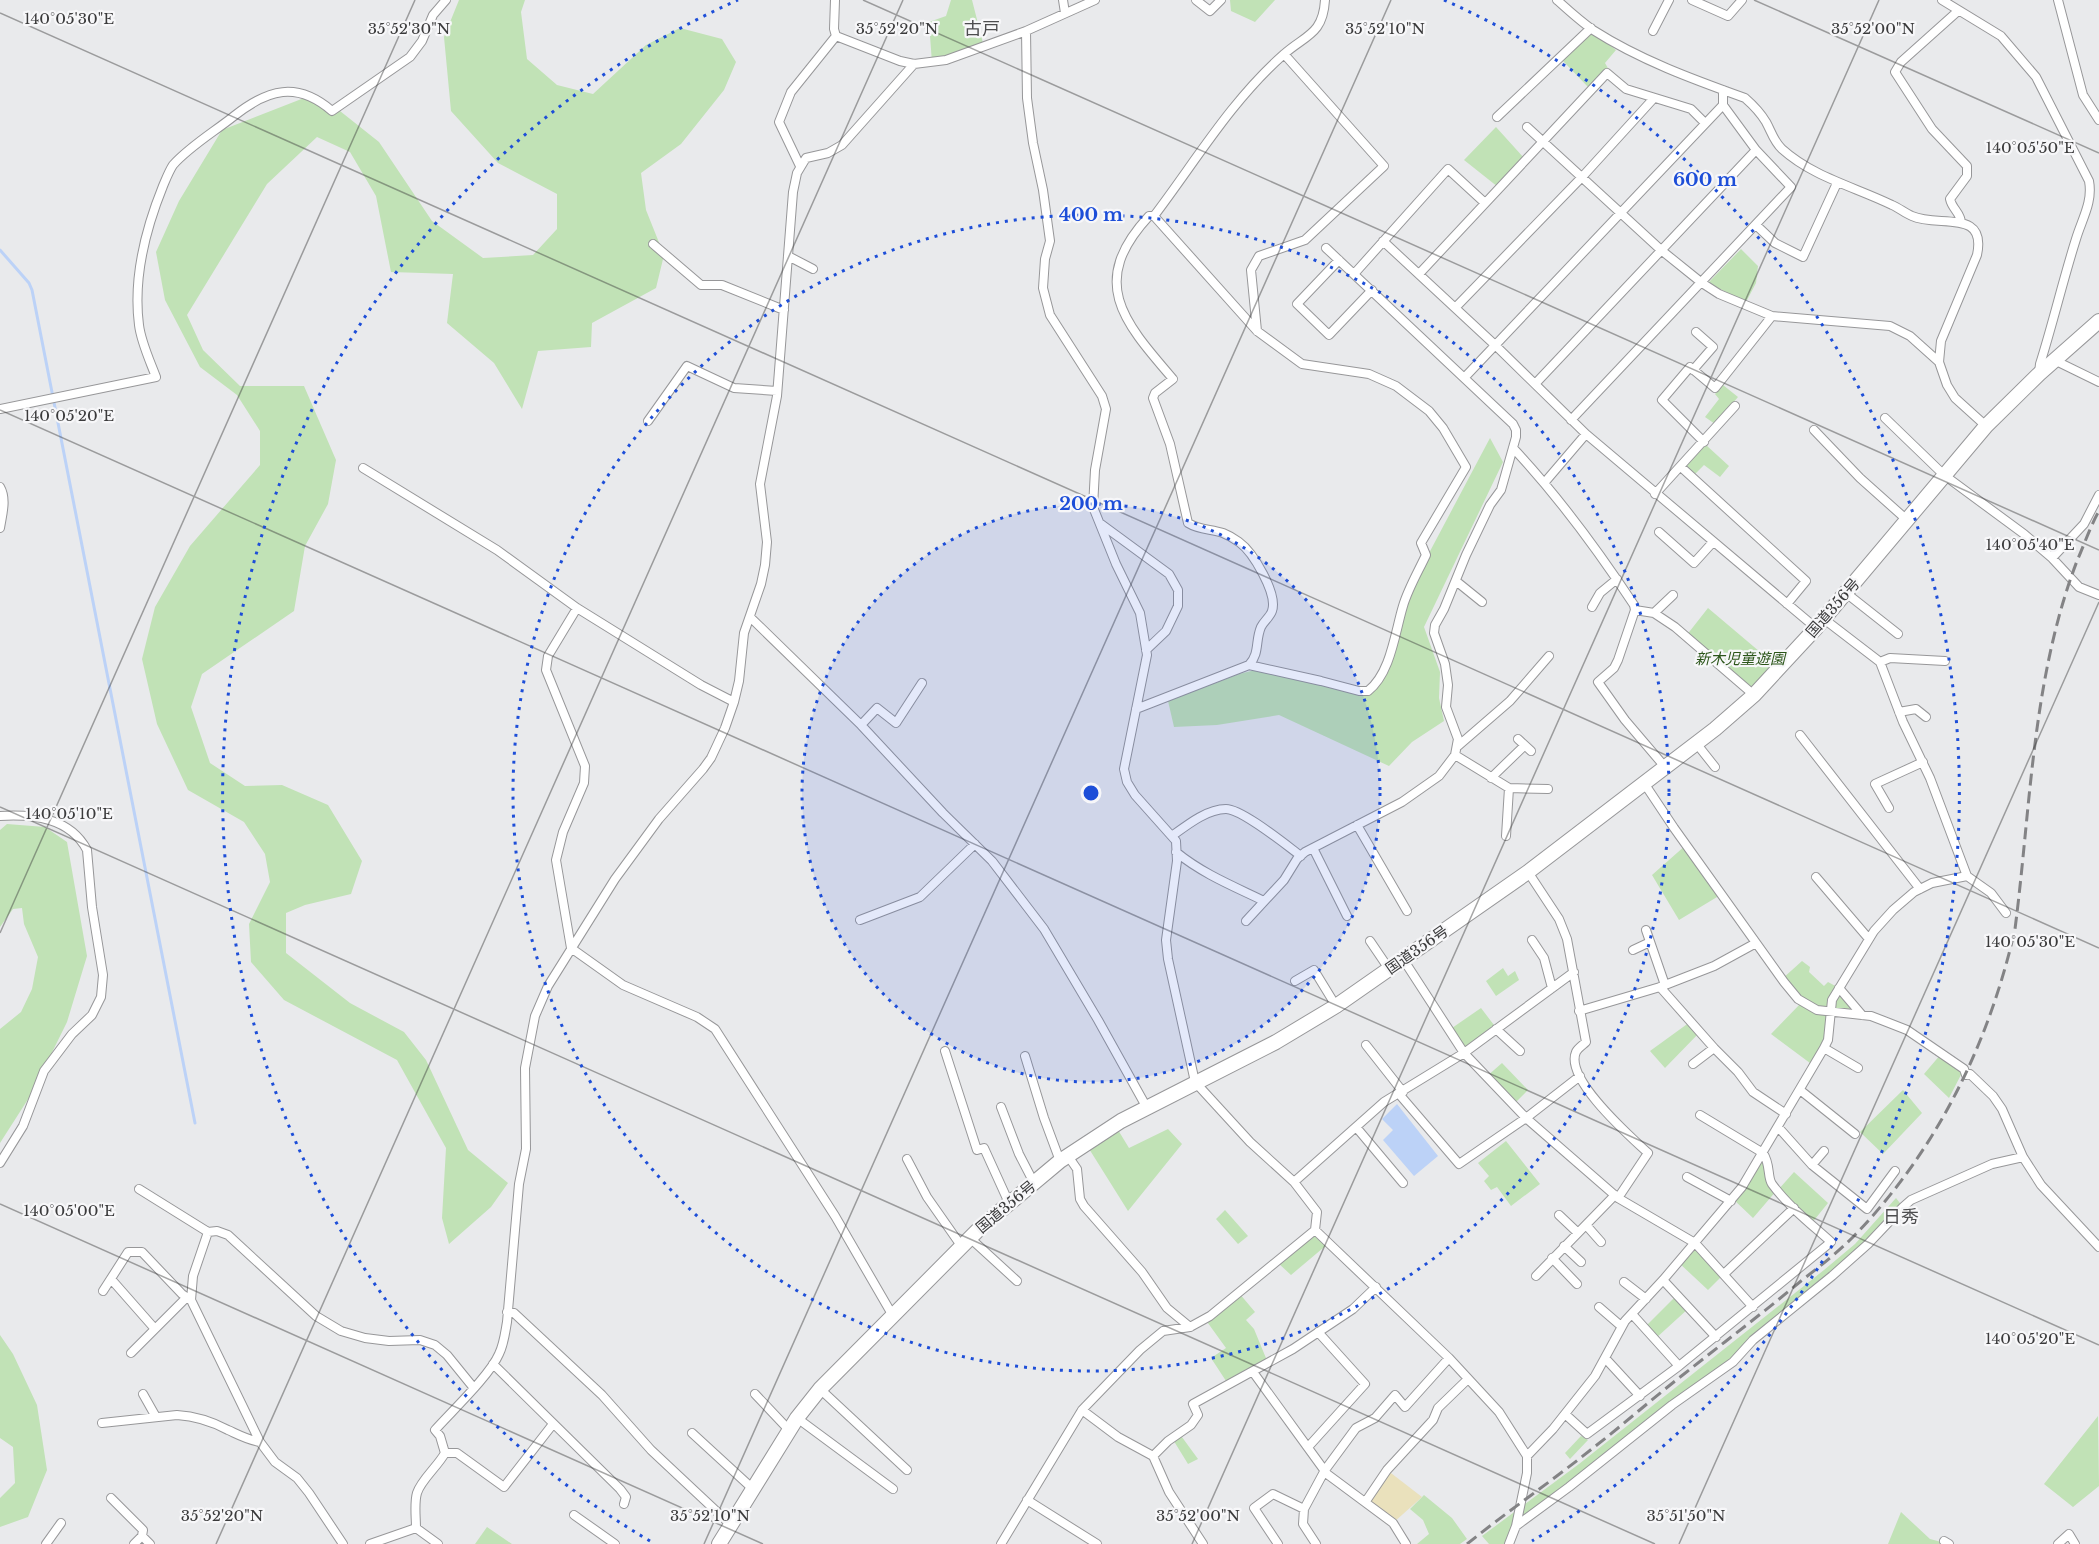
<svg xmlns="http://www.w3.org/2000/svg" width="2099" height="1544" font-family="'Libre Baskerville','Noto Sans JP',serif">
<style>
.green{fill:#c1e2b6}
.sand{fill:#eae1bc}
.water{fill:#bcd2f7}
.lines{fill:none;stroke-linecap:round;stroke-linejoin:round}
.stream{stroke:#bcd2f7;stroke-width:3}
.minor-casing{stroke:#979799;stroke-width:10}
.trunk-casing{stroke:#979799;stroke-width:16}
.minor{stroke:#fff;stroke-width:8}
.trunk{stroke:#fff;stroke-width:14}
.rail{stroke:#838385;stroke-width:3;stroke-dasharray:12 6;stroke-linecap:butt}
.ticks{fill:none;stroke:#3b3b3c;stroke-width:1.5;stroke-opacity:0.45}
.ring{fill:none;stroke:#1d4ed8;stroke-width:3;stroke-dasharray:3 6}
.labels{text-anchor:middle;stroke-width:4.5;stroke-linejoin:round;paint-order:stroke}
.street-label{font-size:15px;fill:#3b3b3c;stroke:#f7f7f9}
.park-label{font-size:15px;font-style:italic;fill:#2b5519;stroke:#f7f7f9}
.quarter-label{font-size:18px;fill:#4d4d4f;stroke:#f7f7f9}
.ticks-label{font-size:15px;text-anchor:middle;fill:#3b3b3c;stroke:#f7f7f9;stroke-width:4.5;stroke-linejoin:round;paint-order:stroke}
.centre{fill:#1d4ed8;stroke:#f7f7f9;stroke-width:3}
.ring-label{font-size:18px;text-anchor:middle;font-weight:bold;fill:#1d4ed8;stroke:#f7f7f9;stroke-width:4.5;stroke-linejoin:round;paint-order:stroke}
</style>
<rect width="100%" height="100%" fill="#e9eaec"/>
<path class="green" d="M459,0H525L521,12L527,59L557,85L593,94L646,45L680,28L722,39L736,62L724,90L681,144L641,173L646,210L664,255L656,288L592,323L591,347L538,351L522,409L494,363L447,323L453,274L391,272L376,196L350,152L317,137L267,184L187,315L203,350L240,386H304L336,460L328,504L305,546L294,611L202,674L191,707L210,763L245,786L282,785L328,805L362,861L351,894L305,905L286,913V953L350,1003L404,1032L426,1060L468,1150L508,1183L491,1207L449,1244L442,1218L446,1148L397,1060L284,1000L251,962L249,924L270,882L265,854L244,822L188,790L157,724L142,659L155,607L190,546L260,465V431L237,395L200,367L165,300L156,252L179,201L222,130L304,98L340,111L379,142L432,221L483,258L533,255L557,229V194L498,163L451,111L444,37Z
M951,0H972L984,47L932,63L929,22L946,16Z
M1230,0H1275L1255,22L1231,11Z
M1591,31L1616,50L1605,63L1609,70L1589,88L1563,61Z
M1496,127L1524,158L1498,187L1464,160Z
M1741,249L1758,266L1756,283L1746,302L1708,283Z
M1723,385L1738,397L1715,424L1705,417L1719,399L1715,394Z
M1490,438L1503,462L1424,627L1440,672L1439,698L1444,721L1412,742L1389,766L1279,715L1217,725L1174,727L1168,701L1239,674L1259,669L1365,690L1380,679L1419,572Z
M1706,445L1729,466L1720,477L1704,465L1694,475L1685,467Z
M1708,608L1779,668L1754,695L1686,636Z
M7,824L45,827L67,842L87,956L67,1022L32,1093L0,1143V1029L21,1012L32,989L38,957L24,924L22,908L13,909L0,927V830Z
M1686,845L1722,894L1679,920L1652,875Z
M1802,961L1810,967L1809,972L1824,986L1828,982L1839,988L1862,1015L1831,1012L1828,1040L1814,1066L1771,1034L1802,1002L1782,979Z
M1503,968L1508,976L1515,971L1519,980L1496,996L1486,981Z
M1481,1008L1497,1029L1464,1053L1452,1028Z
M1690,1022L1700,1032L1665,1068L1650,1051Z
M1941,1054L1964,1069L1949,1098L1924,1074Z
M1502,1063L1528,1090L1513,1105L1486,1077Z
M1903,1090L1922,1113L1883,1154L1860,1132Z
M1115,1125L1129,1148L1168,1129L1182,1144L1128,1211L1086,1144Z
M1506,1141L1540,1184L1511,1206L1497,1187L1491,1190L1484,1181L1489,1176L1478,1163Z
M1763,1153L1778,1190L1794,1172L1828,1203L1811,1224L1777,1190L1753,1218L1733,1199Z
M1896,1198L1903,1207L1733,1362L1516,1526L1509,1544H1489L1482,1536L1579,1464L1824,1270L1855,1244Z
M1225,1210L1248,1236L1238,1244L1216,1219Z
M1315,1230L1329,1243L1291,1275L1277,1262Z
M1695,1243L1724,1274L1708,1290L1678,1262Z
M1239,1293L1255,1312L1246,1320L1254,1329L1268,1363L1228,1384L1211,1358L1226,1348L1205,1319Z
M1677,1295L1689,1308L1655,1339L1644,1328Z
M0,1335L13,1354L37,1405L47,1470L28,1517L0,1527V1498L15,1483L13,1447L0,1438Z
M2098,1416L2099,1486L2073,1507L2044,1484Z
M1179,1433L1198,1459L1188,1464L1172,1438Z
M1581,1436L1588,1440L1570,1459L1565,1453Z
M1424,1495L1452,1518L1467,1539L1460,1544H1417L1429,1534L1423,1520L1410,1509Z
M1901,1512L1930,1539L1949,1544H1888Z
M487,1527L512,1544H475Z"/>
<path class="sand" d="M1387,1470L1422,1497L1393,1523L1366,1501Z"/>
<path class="water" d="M1397,1104L1438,1156L1414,1176L1383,1140L1393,1130L1382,1119Z"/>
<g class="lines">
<path class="stream" d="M0,250L29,283L32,290L195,1123"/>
<defs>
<path id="minor" d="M835,0L834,29L836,36L900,61L914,64L946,60L1026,31
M1063,0L1065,13
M1196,0L1210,11L1221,0
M1557,0C1568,10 1580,21 1593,30C1640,60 1692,79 1745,98C1753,105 1760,112 1766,122C1771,131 1774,142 1782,149C1813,177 1855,187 1892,205C1899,208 1905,213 1912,216C1938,228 1987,208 1977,255L1941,341L1939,362L1947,385L1955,398L1986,426
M1692,0L1728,16L1742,0
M1942,0L2001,36L2036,77L2089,181C2093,202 2082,219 2076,239C2063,280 2053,323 2040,364L2039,373
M2058,0L2083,95L2099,120
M1958,11L1901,62L1895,72L1932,129L1967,166V176L1950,199C1952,209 1961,213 1961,223
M1653,31L1669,0
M1497,117L1591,28
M1527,127L1661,250L1702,283L1719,294L1772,316
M800,166L779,122L791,92L836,36
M1756,225L1775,243L1803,257L1837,183
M1383,241L1495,345L1586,434L1816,628
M653,244L701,285H722L784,310
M788,256L813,269
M1339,260L1297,304L1329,335L1372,290
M1354,274L1448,169L1485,203
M1419,274L1607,73L1626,89L1691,109L1705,123
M1455,308L1583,176L1654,98
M1257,331L1251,270L1259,256L1305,240L1384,166L1284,54
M2054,360L2099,382
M1693,370L1713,347L1696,332
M1465,377L1723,105V90
M1535,384L1756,150
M0,409L156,377C150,361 141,342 139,325C133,279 146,228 163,186C166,179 169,171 173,165C190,146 214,132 234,116C268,89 297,81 332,111L410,57L422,41L433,15L446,0
M1885,418L1944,475L2024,534L2052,558L2079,587L2099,595
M1571,420L1791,187L1756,150L1723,105
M648,421L687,366L734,388L777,391
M1814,430L1860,478L1907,520
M1704,442L1662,400L1690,367L1715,388L1772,316L1890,326L1910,336L1939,362
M1513,448C1559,497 1597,549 1634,605L1635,610L1618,660L1614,668L1598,682L1625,720L1665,767
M1681,467L1806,581L1787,604
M363,468L497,550L577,608L701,685L734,702
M1545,482L1586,434
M0,487C7,499 2,515 0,528
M1655,494L1735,406
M1101,524L1169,574L1178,590V606L1166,631L1146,650
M1659,532L1694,563L1713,542
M2052,558L2084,524L2099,495
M1456,581L1482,602
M1846,593L1898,634
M1592,607L1600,593L1617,579
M577,608L548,656L546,670L585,766L584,783L563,832L556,860L571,948L623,985L697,1017L715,1029L835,1216L893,1316
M1635,610L1654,613L1675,627L1754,695
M1654,613L1673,595
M750,617L861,725L943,813L992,861L1044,929L1098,1020L1147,1108
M1880,662L1890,658L1945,661
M1249,665L1321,681L1359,691H1368C1391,673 1395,632 1403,606C1408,589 1418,572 1426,555L1421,543L1466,467L1443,428L1429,411L1396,386L1369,374L1302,364L1257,331L1154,216C1195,162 1231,101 1283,55C1305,35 1323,35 1325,0
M1136,709L1249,665C1260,653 1255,641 1261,627C1264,621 1270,617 1272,611C1278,594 1253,552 1239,542C1235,539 1228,535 1223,533C1211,529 1199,530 1188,523L1170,444L1153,398L1155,393L1173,379C1123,321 1088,282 1149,216H1154
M1899,712L1916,709L1926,717
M861,725L877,708L896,723L922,683
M1800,735L1920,889
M1518,739L1531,751
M1696,743L1715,767
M1458,746L1510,701L1549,656
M1455,755L1509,788L1506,836
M1491,778L1524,746
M1644,783L1674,828L1784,982L1798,999L1817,1010L1871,1016L1884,1021L1907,1030L1964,1069L1966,1075L1970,1074L1993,1096L2002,1109L2023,1157L2041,1185L2099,1247
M1509,788L1548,789
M1889,808L1875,784L1923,762
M0,816C34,814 70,818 87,850L92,907L103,975L101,997L92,1015L72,1034L44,1071L23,1126L0,1163
M1357,825L1407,911
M1172,836C1187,825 1207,809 1226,809C1242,809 1286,845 1301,856
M1313,848L1347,916
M1176,852C1203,874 1233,886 1264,901
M1528,872L1559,919L1567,939L1586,1042C1583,1045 1578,1048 1576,1052C1564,1079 1631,1137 1648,1153L1618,1198
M1967,876L1991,893L2006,913
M1816,877L1869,939
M860,920L920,897L975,844
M1246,921L1284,880L1297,859L1305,852L1402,802L1439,776L1455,755L1458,739L1446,707L1448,685L1445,664L1434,633L1435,625L1444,609L1466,555L1490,505L1501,490L1516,437V430L1513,424L1326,248
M1646,930L1665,985
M1532,940L1544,958L1552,988
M1370,941L1389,969
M1633,950L1650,942
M1403,959L1464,1053L1526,1118L1618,1198L1695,1243L1753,1307
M1295,981L1314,970L1336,1006
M1660,987L1714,1048
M1839,988L1862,1015
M1579,1011L1660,987L1714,966L1756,943
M1496,1029L1520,1051
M1366,1045L1403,1092
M1824,1048L1858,1068
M945,1051L977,1150L984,1148L1009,1203
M1025,1056L1044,1118L1060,1161
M1693,1064L1714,1048L1738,1072L1753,1092L1786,1114
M1800,1090L1855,1134
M1399,1094L1459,1164L1526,1118L1580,1076
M1001,1107L1019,1154L1034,1183
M1356,1127L1403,1183
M1778,1127L1812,1165L1867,1209L1895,1171
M1068,1156L1077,1169L1080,1199L1084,1206L1142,1272L1167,1308L1190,1327L1210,1316L1315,1230L1317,1212L1294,1182L1250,1142L1195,1082L1168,959L1166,940L1177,861L1176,841L1135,795L1127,782L1124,769L1147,655L1140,613L1116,564L1093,507L1095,470L1106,409L1102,396L1050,315L1043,288L1045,259L1050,241L1043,190L1033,143L1027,98L1026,31L1095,0
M907,1159L927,1197L962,1247
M1812,1165L1824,1151
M1687,1177L1731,1201
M1294,1182L1384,1102L1464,1053L1574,972
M139,1189L208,1232
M1559,1215L1578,1233
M1586,1225L1601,1242
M1315,1230L1449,1358L1499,1412L1527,1456V1473L1516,1526
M970,1238L1017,1281
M1564,1246L1581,1262
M1552,1258L1577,1284
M1724,1274L1794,1208
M1536,1276L1615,1195
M111,1279L155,1329
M1663,1280L1716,1337
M1624,1282L1646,1299
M103,1291L128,1252H142L182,1294L191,1300L260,1442L275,1462L297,1478L309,1493L343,1544
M191,1300L193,1276L208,1232L217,1231L228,1235L316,1316L341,1331L365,1338L389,1341L420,1340L435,1345L447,1355L473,1387
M1599,1307L1621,1326
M507,1312L514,1313L602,1395L651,1450L731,1525
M1632,1314L1679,1366
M131,1353L187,1297
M1605,1358L1640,1396
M493,1364L620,1489L626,1497L624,1504
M1253,1372L1327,1474L1393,1523L1406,1544
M820,1389L907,1470
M143,1394L156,1417
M755,1394L789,1430
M1082,1410L1118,1437L1153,1456L1169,1492L1203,1544
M1565,1414L1587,1434L1679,1366L1831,1242C1811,1224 1788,1206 1772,1184C1767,1177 1771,1165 1763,1153L1700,1115
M797,1418L893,1489
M102,1423L177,1415C194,1416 213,1422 228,1430C239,1435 248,1440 260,1442
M692,1433L753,1489
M1309,1446L1365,1384L1318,1332
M445,1453H457L504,1487L553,1424
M1153,1456L1168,1441L1191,1425L1198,1415L1193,1404L1293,1349L1353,1309L1376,1287
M1527,1456L1553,1429L1595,1376L1625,1321L1663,1280L1742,1187L1824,1048L1828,1040L1832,1000L1874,931L1893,910L1914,892L1932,883L1967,876L1930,778L1903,722L1880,662L1824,619
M111,1498L143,1530L142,1536
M1027,1500L1097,1544
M1366,1501L1387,1470L1433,1420L1438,1408L1468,1379
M574,1515L615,1544
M416,1528C416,1517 414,1503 417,1493C421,1480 438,1466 445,1453L440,1436L435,1430C452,1411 490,1375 499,1354C504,1344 505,1333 507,1322L519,1184L526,1149L525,1068L535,1016L548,986L615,879L659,819L703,769L711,758L725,728L734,702L739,681L744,633L761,584L765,565L767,542L760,484L777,396L793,192L797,173L806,158L828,153L842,145L914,64
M416,1528L438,1544
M1944,1541L1949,1544
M46,1544L61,1523
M134,1544L142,1536L150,1544
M370,1544L416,1528
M1001,1544L1082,1410L1140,1350L1163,1331L1190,1327
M1278,1544L1254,1508L1273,1494L1304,1509
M1316,1544L1303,1524L1304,1509L1325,1470L1356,1428L1375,1418L1395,1395L1405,1407L1449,1358
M1509,1544L1516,1526L1569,1487L1672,1405L1733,1362L1753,1340L1832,1276L1868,1244L1903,1207L1911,1200L1992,1164L2023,1157
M2058,1544L2069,1534L2075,1544"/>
<path id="trunk" d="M719,1544L797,1418L820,1389L981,1227L1060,1161L1121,1121L1276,1042L1336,1006L1528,872L1715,729L1754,695L1816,628L1986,426L2039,374L2099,321"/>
</defs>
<use href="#minor" class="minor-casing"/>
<use href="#trunk" class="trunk-casing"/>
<use href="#minor" class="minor"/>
<use href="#trunk" class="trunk"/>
<path class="rail" d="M1467,1544C1508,1511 1552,1481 1593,1448C1624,1424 1653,1398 1684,1374C1723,1343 1763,1313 1801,1281C1819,1267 1837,1253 1853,1237C1936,1152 1989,1044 2015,929C2031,805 2032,679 2077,561C2084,545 2090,527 2099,511"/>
</g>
<path class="ticks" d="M863,0L2099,550M1754,0L2099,153M0,13L2099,948M0,410L2099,1345M0,807L1655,1544M0,933L415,0M0,1204L763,1544M216,1544L903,0M704,1544L1391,0M1192,1544L1879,0M1679,1544L2099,602"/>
<circle cx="1091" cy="793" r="289" fill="#1d4ed8" fill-opacity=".12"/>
<g class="ring">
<circle cx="1091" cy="793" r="289"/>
<circle cx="1091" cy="793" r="578"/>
<path d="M650 1541A868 868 0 0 1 738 0M1444 0A868 868 0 0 1 1532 1541"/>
</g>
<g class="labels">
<g class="street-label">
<text transform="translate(1833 608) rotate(-49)" y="5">国道356号</text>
<text transform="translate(1417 950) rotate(-35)" y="5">国道356号</text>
<text transform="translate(1006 1207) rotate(-40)" y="5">国道356号</text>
</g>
<g class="park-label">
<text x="1740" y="664">新木児童遊園</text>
</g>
<g class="quarter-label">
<text x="982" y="35">古戸</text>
<text x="1901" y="1223">日秀</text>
</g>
</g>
<g class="ticks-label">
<text x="69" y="24">140°05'30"E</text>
<text x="897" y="34">35°52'20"N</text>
<text x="1385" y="34">35°52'10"N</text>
<text x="1873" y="34">35°52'00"N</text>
<text x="409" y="34">35°52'30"N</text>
<text x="2030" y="153">140°05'50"E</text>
<text x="69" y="421">140°05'20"E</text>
<text x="2030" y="550">140°05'40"E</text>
<text x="69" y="819">140°05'10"E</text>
<text x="2030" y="947">140°05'30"E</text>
<text x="69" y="1216">140°05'00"E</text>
<text x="2030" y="1344">140°05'20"E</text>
<text x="222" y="1521">35°52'20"N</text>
<text x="710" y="1521">35°52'10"N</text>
<text x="1198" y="1521">35°52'00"N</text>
<text x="1686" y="1521">35°51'50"N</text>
</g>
<circle cx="1091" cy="793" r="9" class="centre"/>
<g class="ring-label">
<text x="1705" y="186">600 m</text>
<text x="1091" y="221">400 m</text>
<text x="1091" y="510">200 m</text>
</g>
</svg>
